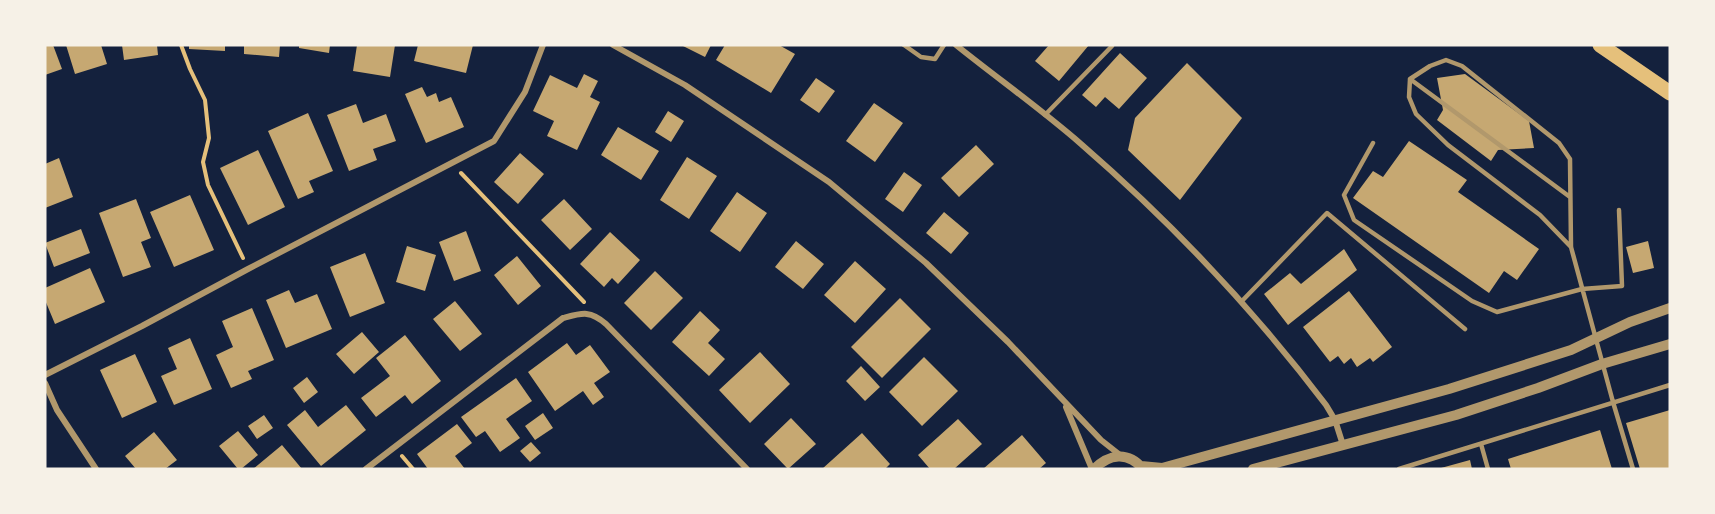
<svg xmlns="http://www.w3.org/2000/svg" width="1715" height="514" font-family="'PT Sans Narrow',sans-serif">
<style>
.building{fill:#c6a872}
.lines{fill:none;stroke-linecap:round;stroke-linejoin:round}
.path{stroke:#e5c07b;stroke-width:4}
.service{stroke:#b1986c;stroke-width:4.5}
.minor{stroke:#b1986c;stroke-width:6}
.tertiary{stroke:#b1986c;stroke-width:10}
.primary{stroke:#e5c07b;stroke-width:15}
</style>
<rect width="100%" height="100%" fill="#14213d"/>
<path class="building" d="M45,45H53L62,69L45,75Z
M66,45H101L107,64L75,74Z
M122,45H157L158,55L124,60Z
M189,45H225V51L189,49Z
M244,45H280L279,57L244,54Z
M299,45H330L329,53L299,48Z
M357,45H395L390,77L353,71Z
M418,45H473L466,73L414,61Z
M681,45H711L705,57Z
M725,45H779L795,54L771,93L716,60Z
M1049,45H1089L1059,81L1035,61Z
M1120,53L1147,78L1119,109L1105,97L1096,107L1082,95Z
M1187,63L1242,118L1180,200L1128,150L1135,118Z
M584,74L598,81L590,97L600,102L577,150L547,136L554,121L533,111L550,75L577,88Z
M1465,74L1529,121L1534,148L1498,150L1491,161L1437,120L1443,110L1437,78Z
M816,78L835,91L819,113L800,100Z
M422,87L427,97L436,93L439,102L451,97L464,127L426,143L405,94Z
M874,103L903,123L875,162L846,141Z
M356,104L363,123L386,114L396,141L373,149L377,160L349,171L327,115Z
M668,111L684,121L671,142L655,132Z
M308,113L333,171L309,181L314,192L298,199L268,131Z
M618,127L659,151L641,180L601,155Z
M1409,141L1467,180L1458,192L1539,249L1517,280L1504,271L1489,293L1353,198L1373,171L1383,177Z
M976,145L994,164L959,197L941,178Z
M258,150L285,207L248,225L220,168Z
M520,153L544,174L518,204L494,182Z
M687,157L717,176L689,219L660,200Z
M59,158L73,197L45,208V164Z
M904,172L922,185L903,212L885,199Z
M737,192L767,213L740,252L710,231Z
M190,195L214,250L174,267L150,212Z
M136,199L151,238L141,242L151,267L123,277L99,213Z
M564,199L592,229L570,250L541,220Z
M944,212L969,233L951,254L926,233Z
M81,229L90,253L54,267L45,243Z
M466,231L481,271L454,281L439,242Z
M610,232L640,260L618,284L612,278L604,287L580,264Z
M796,241L824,264L803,289L775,267Z
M1648,241L1654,268L1633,273L1626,247Z
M407,246L436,255L425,291L396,282Z
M1344,249L1357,270L1288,325L1264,294L1290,273L1301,284Z
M365,253L385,303L350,317L330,267Z
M517,256L541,286L518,305L494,275Z
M855,261L886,289L855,323L824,295Z
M90,268L105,302L55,324L45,300V288Z
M655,271L683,298L651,330L624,303Z
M289,290L295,303L317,294L332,329L286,348L266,300Z
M1349,291L1392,347L1373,362L1370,358L1357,367L1351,358L1344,364L1338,356L1330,362L1303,327Z
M900,298L931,329L882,378L851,347Z
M455,301L482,334L460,351L433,319Z
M252,308L274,360L248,371L252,379L231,388L216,355L233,347L222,321Z
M700,311L720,330L708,343L725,359L709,376L672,342Z
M362,332L379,352L354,374L336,354Z
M405,335L441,381L412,404L405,395L376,417L361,398L390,376L376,358Z
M190,338L212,389L174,405L161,376L177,369L168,348Z
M567,343L576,355L590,345L610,372L594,383L604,397L593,405L583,391L555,411L528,372Z
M760,352L790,384L750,423L719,390Z
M135,354L157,402L122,418L100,370Z
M924,357L958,391L922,426L889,392Z
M861,366L880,387L865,401L846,381Z
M307,377L318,392L304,403L293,388Z
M516,378L532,401L506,419L520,438L500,452L485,431L476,437L461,417Z
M346,405L366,430L321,466L287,425L305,410L318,427Z
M1670,410V469H1640L1626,423Z
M543,413L553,428L535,440L525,426Z
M264,415L273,428L257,439L248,426Z
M791,418L816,444L788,469L764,444Z
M958,419L982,444L954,469H930L918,455Z
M457,424L472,443L455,456L465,469H428L417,454Z
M1600,430L1612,469H1511L1508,459Z
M238,431L258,455L241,469H238L219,446Z
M154,432L177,460L165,469H136L125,456Z
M862,433L890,464L885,469H822Z
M1022,435L1046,463L1039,469H983Z
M531,442L541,453L530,462L520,451Z
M282,445L302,469H253Z
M1470,460L1472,469H1441V468Z"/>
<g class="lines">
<path class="path" d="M181,45L190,69L205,100L209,138L203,162L208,185L243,258
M461,173L584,302
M402,456L413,469"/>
<path class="service" d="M904,45L921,57L935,59L944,45
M1410,79L1570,197
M1045,115L1112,46
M1373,143L1344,195L1354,220L1472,301L1497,312L1582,289L1622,286L1619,210
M1571,247L1540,215L1448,145L1416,114L1409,97L1410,79L1430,66L1446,60L1462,66L1559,143L1570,159L1571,247L1613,402L1633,469
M1241,302L1327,213L1465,329
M1481,444L1488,469
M1399,469L1670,385"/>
<path class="minor" d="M613,45L685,85L829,182L926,263L1008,342L1101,440L1120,455
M956,45C997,78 1041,109 1081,144C1171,222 1254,310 1326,405L1335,420L1343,445
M45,375L142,326L248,269L494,141L525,92L543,45
M45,383L57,410L96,469
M1066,407L1092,469
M366,469L563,318C582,313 590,310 606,324L747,469"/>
<path class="tertiary" d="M1141,466L1162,468L1449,389L1571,350L1630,322L1670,308
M1094,469C1109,454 1128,451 1143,469
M1253,469L1456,415L1538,388L1602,364L1670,344"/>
<path class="primary" d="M1600,45L1670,93"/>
</g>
<rect width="1715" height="514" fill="none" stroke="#f6f1e7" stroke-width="93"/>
</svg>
